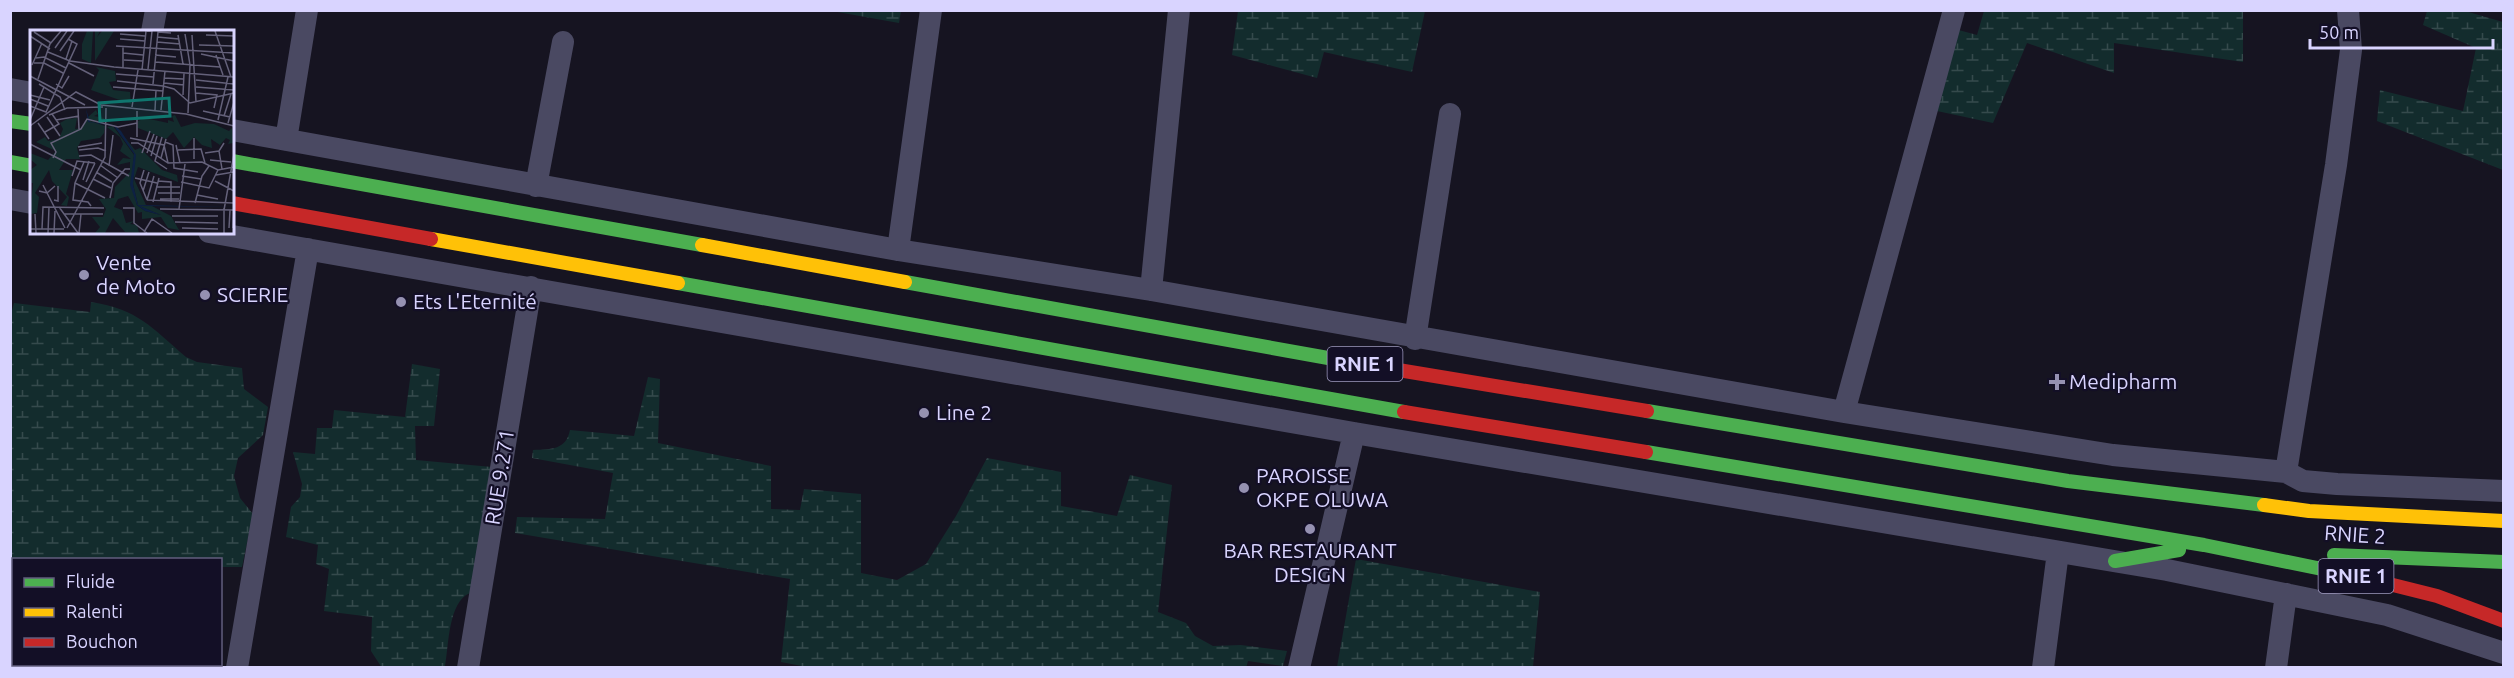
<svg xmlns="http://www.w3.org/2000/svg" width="2514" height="678" font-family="Ubuntu,sans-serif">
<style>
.wetland{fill:url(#wetland-marsh)}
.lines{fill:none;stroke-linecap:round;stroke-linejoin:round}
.street{stroke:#4a4962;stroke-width:22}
.fast{stroke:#4caf50;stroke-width:14}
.slow{stroke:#ffc107;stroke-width:14}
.jam{stroke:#c62828;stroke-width:14}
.poi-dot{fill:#9591b1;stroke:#130f26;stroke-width:2}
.labels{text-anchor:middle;stroke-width:4.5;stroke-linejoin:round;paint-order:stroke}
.shield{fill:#130f26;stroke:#9e99be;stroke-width:1.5}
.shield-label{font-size:20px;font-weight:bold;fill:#d9d4ff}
.poi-label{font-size:21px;fill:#d9d4ff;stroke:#130f26;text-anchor:start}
.street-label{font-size:21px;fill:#d9d4ff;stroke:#130f26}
.inset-road{fill:none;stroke:#64617a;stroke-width:1.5}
.view{fill:#0f766e;fill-opacity:0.15;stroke:#0f766e;stroke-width:3}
.inset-edge{fill:none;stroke:#d9d4ff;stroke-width:3}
</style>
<defs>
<pattern id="wetland-marsh" width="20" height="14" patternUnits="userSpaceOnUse" patternTransform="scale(1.5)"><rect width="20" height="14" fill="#132c2d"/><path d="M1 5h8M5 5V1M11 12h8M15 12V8" fill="none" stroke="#354a4c"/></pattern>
</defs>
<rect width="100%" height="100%" fill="#161421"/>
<path class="wetland" d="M832,11L901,10V11L899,23Z
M1238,11V10L1425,11L1412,72L1324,52L1317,78L1232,55Z
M1984,11H2243V62L2114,43V73L2027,43L1993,123L1923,108L1940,25L1977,35Z
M2427,11H2465L2503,22V170L2377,121L2380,90L2463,111L2476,48L2423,25Z
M91,302C138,309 152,328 186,357L197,362L242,368L244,389L268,407L263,435L238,458L234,476L240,498L253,514L242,567H221L220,560H14V664L113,665L112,668H11L10,318L14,303L90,312Z
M412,364L440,369L434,426H415L416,460L492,467L470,593C448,602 449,645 445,666L382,668L371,651L372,617L324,611L329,569L316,564L318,545L286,537L291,507L300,497L302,484L293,452L315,454L317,428H332L334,410L405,417Z
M648,377L660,379L658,443L771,466V509L800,510L804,489L861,494V573L897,580L926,564L956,516L987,458L1061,472V506L1117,516L1130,475L1172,485L1158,612L1186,623L1195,636L1213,646L1241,645L1287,651L1283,666L1248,661L1246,668L807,667L781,662L790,579L515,533L517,517L605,519L613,473L532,458L533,450C552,449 566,450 570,430L634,436Z
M1356,559L1540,592L1533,667H1337Z"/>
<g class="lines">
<path class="street" d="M152,32L156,10
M10,89L32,93
M232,130L898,250L1151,290L1844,412L2113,455L2286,472L2303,481L2337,484L2504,491
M286,140L307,10
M536,186L563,42
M10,199L32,203
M209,232L1354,433L2167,570L2387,615L2504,653
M898,250L931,10
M1151,290L1179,10
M1415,339L1450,114
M1844,412L1954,10
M2286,472L2336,165L2351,50L2348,10
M237,668L308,249
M468,668L531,287
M1299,668L1354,433
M2043,668L2058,552
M2276,668L2286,594"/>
<path class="fast" d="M10,121L32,124
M232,161L702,245
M10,162L32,166
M905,282L1356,363
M678,283L1404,412
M1647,411L2068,481L2264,505
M1646,452L2204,545L2361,577
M2334,555L2504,562
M2115,561L2179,550"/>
<path class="slow" d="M431,239L678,283
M702,245L905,282
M2264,505L2309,511L2504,521"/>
<path class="jam" d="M232,203L431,239
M1356,363L1647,411
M1404,412L1646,452
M2361,577L2437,596L2504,621"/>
</g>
<g class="poi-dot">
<circle cx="84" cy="275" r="6"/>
<circle cx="205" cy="295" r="6"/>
<circle cx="401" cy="302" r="6"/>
<path d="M2054 373h6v6h6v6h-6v6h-6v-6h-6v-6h6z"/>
<circle cx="924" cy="413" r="6"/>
<circle cx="1244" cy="488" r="6"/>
<circle cx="1310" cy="529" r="6"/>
</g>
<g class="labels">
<g class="shield">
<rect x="1327.5" y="347" width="75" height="34" rx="4.5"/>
<rect x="2318.5" y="559" width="75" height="34" rx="4.5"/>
</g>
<g class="shield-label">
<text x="1365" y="371">RNIE 1</text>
<text x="2356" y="583">RNIE 1</text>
</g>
<g class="poi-label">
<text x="96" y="270">Vente<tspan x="96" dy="24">de Moto</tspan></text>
<text x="217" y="302">SCIERIE</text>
<text x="413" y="309">Ets L'Eternité</text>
<text x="2069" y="389">Medipharm</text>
<text x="936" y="420">Line 2</text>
<text x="1256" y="483">PAROISSE<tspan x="1256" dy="24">OKPE OLUWA</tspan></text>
<text x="1310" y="558" text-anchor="middle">BAR RESTAURANT<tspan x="1310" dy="24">DESIGN</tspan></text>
</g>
<g class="street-label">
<text transform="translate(500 477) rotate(-81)" y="7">RUE 9.271</text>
<text transform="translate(2355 535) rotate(4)" y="7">RNIE 2</text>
</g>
</g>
<g transform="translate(30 30)">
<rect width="204" height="204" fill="#161421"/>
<path d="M57,1H63L61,33L52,29V14ZM65,1H70L67,7L72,1H84L65,31ZM66,37L85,41L86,51L79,52L83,60L100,62L101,74L61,60L69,40ZM66,80L68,84L64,86L74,88L73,94L57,90L75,96L74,103L70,108L51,111L47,118L50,129H36L29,140H43L36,164L39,167L37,176L31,175L37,167L22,151L19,140L5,163L9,167L7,183L0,184L3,153H0V140L7,135L0,129V123L18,130L26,121L6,112L15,107L18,111L29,109L33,99L30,93L37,89L47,88L45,99L52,98L58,87ZM145,85L151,97L165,93L184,94L199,101L202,98L203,113L198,114L200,110L196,108L190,115L181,109L182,118L172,115L164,107L154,118L143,102L136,109L108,98V91L115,88L138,93V90L144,92L142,86ZM83,96L104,125L101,154L107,175L115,181L131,185L109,176H122L141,186L149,200L138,198L131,187L112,189V182L108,183L98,166L88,169L84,177L92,180L96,193L104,191L100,194L107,195L109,203L95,202L83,188L75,203H65L70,197L62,187H73L76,179L69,169L84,168L85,157L100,142V132L87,135L93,128L101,129L90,121L93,114L90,107L77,97ZM93,105L105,120L110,118L132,140L147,145L148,152L108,137L104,149L116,175H108L103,154L105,124Z" fill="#132c2d"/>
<path d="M56,79L60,92L84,95L91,101L106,125L103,154L108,175L204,177L110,176L131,185L115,181L107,175L100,155L104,124L84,96L58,92Z" fill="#0d2144"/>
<path class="inset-road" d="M117,1H122L118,39M185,1L201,47M4,2L21,13M90,4L115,6M155,4L160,35L158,83M148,5L153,34M162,5L166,72M176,5L204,6M0,6L20,19M127,7L149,9M90,9L115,11M127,12L150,14M169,15L204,16M86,16L204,23M25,18L37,1M30,21L44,1M18,22L40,31L84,37L204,47M93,23L113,25M171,24L204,31M125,25L146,27M186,25L193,45M6,28L14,27L36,38M36,29L42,11M94,30L113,31M125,32L190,37M4,33H14L33,43M39,33L64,46M2,35L12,13M93,38V16M112,40L116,1M86,44L124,47M0,46L55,75M134,48L153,49M8,49L20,14L31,1M166,50L204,54M87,51L133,56L144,59L160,73L204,63M134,53L154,55M9,54L30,67L35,80M26,54L32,58L39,46M123,54L128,2L141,3M83,57L133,61M166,57L204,60M166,63L187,65L184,78M0,65L20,70M153,65L154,43M0,69L18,76M0,76L16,82L47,14L38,9M102,77L108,40M48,79L49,99M125,80L126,60M131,80L135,41M173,81L200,87M19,85L37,78L73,77M194,86L201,64M17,87L30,106M0,90L14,57M26,90L49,86M188,90L198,47M8,93L19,109M198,93L204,72M0,96L46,62L71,75L156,84L204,96M15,102L29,94L22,84M107,107V81M132,107L125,131L137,139M100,108L134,115L138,133M135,112L143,115L144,138L168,142M101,113H108L138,133L172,132L188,140L204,137M0,114L51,140M146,115L150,133M48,117L72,113M49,120L68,118L76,121M148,120L171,119L175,133M189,121L192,139M112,123L120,101M117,123L124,104M175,123L189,121L194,113M49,126L61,125L99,146M121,126L127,106M23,128L26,122L21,113L51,99L57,89L88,97L107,93M131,128L136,109M164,129V108M180,130L201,132M54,132L45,153L43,170L58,172L61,176M70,135L88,148M79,136L83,105M114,140L110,153L117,170M66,142L82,152M186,145L204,142M42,146L47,131L65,133M152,146L171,149M105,148L127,153M63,149L81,158M53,150L59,131M128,151L141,152V172M185,151L204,161M56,152L65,133M151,152L179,158L188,140M45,153L75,168M13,155L35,198M126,157H150M9,161L17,163L25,156M113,161L119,142M128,163H150M167,165L188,169M80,168L83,153L95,139H100M130,169H149M24,170L28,171V156M117,170L204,173M117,170L124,146M123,172L129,148M165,173L172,146L179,136M29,177L48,203M93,178H104V193L117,203M130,179L204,180M149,179L155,134M194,180L204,124M5,184L6,203M34,184H73M142,186H188M145,192L188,193M37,198L75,127L76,78M152,198L188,199M199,198L200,180M203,198L204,180M0,199H34M12,199L13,177L74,178M114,202L122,189L142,203M18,203L19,177M24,203L25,181M49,203L51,184M194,203V178"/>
<path class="view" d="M139,68L140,86L70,91L69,73Z"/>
<rect width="204" height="204" class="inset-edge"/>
</g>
<rect width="2514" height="678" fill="none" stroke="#d9d4ff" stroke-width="24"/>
<rect x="12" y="558" width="210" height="108" fill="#130f26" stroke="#625e7d" stroke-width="1.5"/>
<rect x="24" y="578" width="30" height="9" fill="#4caf50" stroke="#625e7d" stroke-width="1.5"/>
<text x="66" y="588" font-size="18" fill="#d9d4ff">Fluide</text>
<rect x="24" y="608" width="30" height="9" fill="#ffc107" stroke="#625e7d" stroke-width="1.5"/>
<text x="66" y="618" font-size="18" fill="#d9d4ff">Ralenti</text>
<rect x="24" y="638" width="30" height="9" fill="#c62828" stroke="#625e7d" stroke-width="1.5"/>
<text x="66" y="648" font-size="18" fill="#d9d4ff">Bouchon</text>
<path d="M2310 39v9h183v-9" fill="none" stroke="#d9d4ff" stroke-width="3"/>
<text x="2319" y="39" font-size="18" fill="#d9d4ff" stroke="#130f26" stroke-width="4.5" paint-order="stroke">50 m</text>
</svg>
